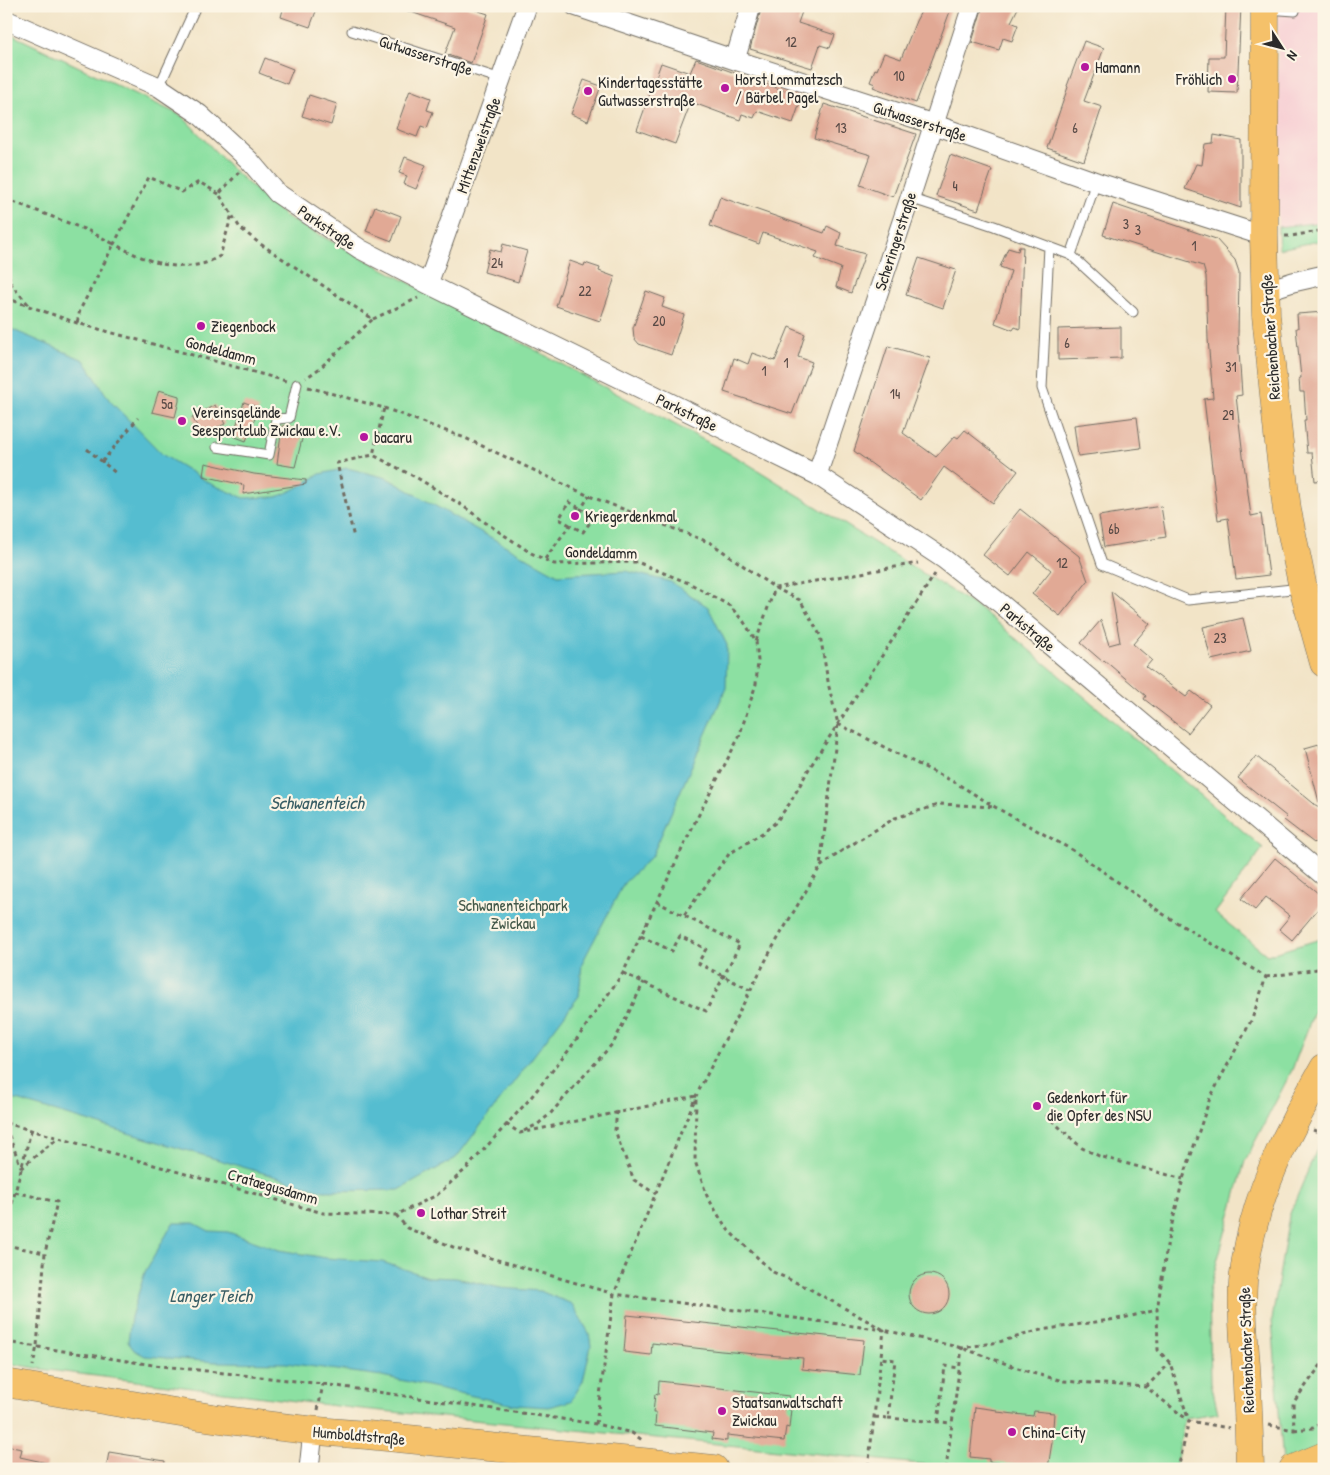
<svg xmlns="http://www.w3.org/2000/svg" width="1330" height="1475" font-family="'Patrick Hand',sans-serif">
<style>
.built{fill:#f7cfd4}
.green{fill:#8ce0a2;stroke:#5c8666}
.water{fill:#54bdd0;stroke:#40747e}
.building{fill:#e1a995}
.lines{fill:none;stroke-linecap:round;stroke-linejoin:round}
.lane-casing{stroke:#716c62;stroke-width:11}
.street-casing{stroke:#716c62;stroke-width:21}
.primary-casing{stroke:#716c62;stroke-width:29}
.path{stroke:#716c62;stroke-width:3;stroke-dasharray:4 4;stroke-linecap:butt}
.lane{stroke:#fff;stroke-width:9}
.street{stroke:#fff;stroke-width:19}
.primary{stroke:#f5c16b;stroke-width:28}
.poi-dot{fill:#b5179e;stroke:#fcf5e5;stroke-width:2}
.labels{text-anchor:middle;stroke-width:4.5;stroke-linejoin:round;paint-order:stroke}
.number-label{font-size:14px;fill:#584a46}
.street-label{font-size:16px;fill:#2b2b2b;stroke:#fcf5e5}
.poi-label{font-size:16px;fill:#2b2b2b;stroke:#fcf5e5;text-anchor:start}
.park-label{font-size:16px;fill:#435849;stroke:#fcf5e5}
.water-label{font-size:18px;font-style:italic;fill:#395e65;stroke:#fcf5e5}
</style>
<rect width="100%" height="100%" fill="#fcf5e5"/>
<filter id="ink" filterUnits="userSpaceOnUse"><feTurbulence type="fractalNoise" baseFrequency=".02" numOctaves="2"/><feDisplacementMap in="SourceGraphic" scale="10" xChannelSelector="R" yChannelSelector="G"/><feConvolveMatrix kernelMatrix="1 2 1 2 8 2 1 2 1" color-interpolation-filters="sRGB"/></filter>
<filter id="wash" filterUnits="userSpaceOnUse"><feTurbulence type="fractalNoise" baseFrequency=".0096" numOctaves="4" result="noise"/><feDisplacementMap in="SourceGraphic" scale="20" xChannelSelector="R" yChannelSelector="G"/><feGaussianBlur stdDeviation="1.12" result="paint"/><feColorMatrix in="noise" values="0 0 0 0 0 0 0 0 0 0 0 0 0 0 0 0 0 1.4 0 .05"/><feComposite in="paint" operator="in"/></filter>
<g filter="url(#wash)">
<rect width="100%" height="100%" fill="#f2e4c7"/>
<path class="built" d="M1278,6H1324V222L1278,227Z"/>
<path class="green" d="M6,32L182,116L233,170L286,217L745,462L982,610L1263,848L1215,913L1267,955L1324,938V985L1292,1070L1245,1161L1209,1291L1211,1382L1218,1413L1185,1418L1175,1469H971L352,1408L48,1370L6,1363Z
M1324,222V240L1279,249L1278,227Z
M1324,1132V1445L1283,1464L1272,1320L1289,1216Z"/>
<path class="water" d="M6,327L84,360L110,401L163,455L211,484L244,498L277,497L295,489L320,474L347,468L387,478L465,523L558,575L626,571L671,582L708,607L727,645L726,688L652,856L624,883L582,963L579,996L456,1158L399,1190L324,1191L6,1097Z
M173,1223H194L209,1231L228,1232L279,1250L326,1258L382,1262L429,1277L456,1278L501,1288L540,1291L572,1304L589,1333L591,1346L583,1381L571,1401L548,1407L514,1405L382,1376L286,1363L215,1362L145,1356L134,1350L128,1342L131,1317L145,1272Z"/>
<g id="blocks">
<path class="building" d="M284,6H318L310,27L281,17Z
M402,6H464L488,14L471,63L445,54L455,27L402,9Z
M762,6H804L798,23L835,35L830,48L820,45L812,68L750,49Z
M924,6H952L916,103L873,87L875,84L870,82L875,69L877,70L884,53L901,59L916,21Z
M983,6H1019L1011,22L1018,25L1012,41L1003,38L999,50L972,42Z
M1226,6H1241L1237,93L1208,92L1209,57H1224Z
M1084,41L1104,48L1084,101L1102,107L1084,161L1047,148L1068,87L1067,86Z
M265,58L293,69L287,84L259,73Z
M696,59L802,97L793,123L757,111L754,118L742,114L740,120L691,102L675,144L637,130L661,63L690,73Z
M584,80L601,86L588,121L571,114Z
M410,90L431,98L427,110L433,112L427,128L421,126L417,137L396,129Z
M309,95L337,104L331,125L302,116Z
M824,104L916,134L893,197L860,185L871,155L814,138Z
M1214,135L1241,140V208L1185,189L1196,164L1202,165L1205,144L1213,143Z
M950,155L992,170L978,210L936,196Z
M405,157L426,165L416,189L404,184L407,176L399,173Z
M720,197L824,233L827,226L841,233L837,246L865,254L851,293L836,287L841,268L815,258L818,252L763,233L759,244L710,226Z
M1113,204L1216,239L1235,260L1239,272L1238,337L1242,395L1236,396L1243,456L1251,516L1261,514L1269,575L1236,579L1228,518L1218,520L1204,399L1213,398L1208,339L1206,276L1203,266L1103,235Z
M375,206L401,216L392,241L366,231Z
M503,244L527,251L518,282L484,272L490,249L501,252Z
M1019,247H1023L1020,329L1015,327L1013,330L995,323L1011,271L1000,267L1008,248L1018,251Z
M919,258L956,270L943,308L906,295Z
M570,261L584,266L585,263L600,268L599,271L615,277L600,321L556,306Z
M646,291L665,298L662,307L684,315L671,355L639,344L634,338L633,328Z
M1324,312V480L1315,481L1312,453H1307L1304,420H1306L1304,392H1300L1299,378H1301L1296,328H1298L1297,314Z
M789,327L805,334L798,357L812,362L792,414L724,392L734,358L748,364L752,353L775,361Z
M1121,327V358L1058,360V329Z
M888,346L930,358L903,433L936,457L955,436L958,438L965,430L1018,471L993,503L944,467L921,500L854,451Z
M159,390L179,396V401L175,417L152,412Z
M244,402L259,408L246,441L233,436Z
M215,405L225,424L202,435L192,417Z
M1137,417L1141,448L1078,456L1074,425Z
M282,426L304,431L295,467L277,464Z
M205,463L254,474L306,480V484L243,494L244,485L203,476Z
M1161,506L1166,537L1104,547L1099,516Z
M1020,509L1079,556L1088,581L1060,616L1032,594L1051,570L1029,552L1010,576L983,555Z
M1111,591L1150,624L1133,644L1152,660L1146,667L1186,697L1191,691L1210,705L1188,733L1144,699L1146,696L1104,660L1103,662L1081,643L1101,620L1109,645L1120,642Z
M1243,618L1251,651L1211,660L1203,627Z
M1319,744L1324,762V802H1319L1305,748Z
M1256,756L1324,812V834L1314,843L1284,820L1287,817L1238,778Z
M1275,858L1324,898V902L1292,940L1279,929L1290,916L1266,897L1255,910L1241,899Z
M909 1294a20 20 0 1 1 40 0a20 20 0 1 1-40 0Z
M627,1315L864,1340L860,1375L802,1369L803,1358L721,1351L652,1343L651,1355L624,1352Z
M659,1381L789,1396L788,1409H791L789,1428L786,1427L784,1441L727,1435V1441L712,1439L713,1433L655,1426L656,1413H653L655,1394L658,1395Z
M975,1407L997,1410V1412L1033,1416L1034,1411L1054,1413L1052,1442L1048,1468L989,1462V1459L970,1457Z
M6,1446L22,1449L20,1457L47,1463L46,1469H6Z
M109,1452L165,1461L164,1469H106Z"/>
</g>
</g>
<g filter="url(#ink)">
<use href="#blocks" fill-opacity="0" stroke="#716c62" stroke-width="1"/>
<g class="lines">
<defs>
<path id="lane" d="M1267,9L1295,11
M352,31L501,79
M159,87L196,6
M910,198L994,226L1071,255L1133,312
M1049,247L1042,388L1102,564L1188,600L1301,588
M1071,255L1096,182
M217,447L269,455L276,419L289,418L297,384"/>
<path id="street" d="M575,6L735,60L933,124L1096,182L1264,236
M6,20L159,87L199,114L249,160L277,193L360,249L428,284L817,475L944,559L1000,603L1324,876
M735,60L751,6
M428,284L527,6
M1265,291L1293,282L1324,275
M817,475L910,198L972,6
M309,1469L313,1431"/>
<path id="primary" d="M1265,6L1264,236L1266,315L1278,434L1287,510L1303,588L1324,663
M6,1383C126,1404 245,1427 367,1435L714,1469
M1250,1469C1249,1435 1248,1400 1246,1366C1244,1339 1241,1310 1243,1283C1248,1227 1269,1170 1295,1121C1304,1103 1314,1086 1324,1068
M1293,1469L1324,1456"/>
</defs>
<use href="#lane" class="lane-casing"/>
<use href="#street" class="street-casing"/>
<use href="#primary" class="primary-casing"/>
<path class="path" d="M239,172L219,194L240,228L259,243L373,319L320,368L306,378
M219,194L199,182L182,192L149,177L114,244C141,258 170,272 201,264C208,263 214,259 220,256L232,214
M6,199L89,231L114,244L80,310L77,323
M1285,236H1292L1324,230
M6,267L11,284L28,304
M6,298L77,323L286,381
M373,319L418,298
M308,387L384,408L373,455
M384,408L465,438L589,496L711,543L775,588L800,600L820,635L829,687L838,724L820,867L843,850L895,818L941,804L995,807
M87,449L117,474
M102,462L138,418
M570,525L559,519L569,502L581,509
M545,559L570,525L583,532L594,517L581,509L589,496
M756,641L775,588L918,563
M838,724L956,783L995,807L1074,851L1163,914L1266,977L1252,1019L1210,1098L1183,1179L1168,1240L1157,1310L1158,1350L1170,1363L1189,1421L1178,1469
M684,915L729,854L764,832L776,822L790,803L810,767L935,574
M641,936L672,951L680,936L706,949L698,963L750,990
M623,973L706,1011L740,944L657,902
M1266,977L1324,968
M617,1111L615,1130L622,1150L634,1180L656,1194
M1046,1115L1082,1148L1099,1156L1183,1179
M6,1123L323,1213L396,1215L437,1195L467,1168L528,1101L569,1050L623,973L693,826L739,737L756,684L758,661L756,641L744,622L730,606L691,584L637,562L554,564L531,553L486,523L463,506L419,479L373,455L337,463L354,538
M506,1124L520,1133L696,1096L695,1161L707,1196L720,1218L729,1231L773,1272L808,1288L884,1330L962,1348L1032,1373L1063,1381L1146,1387L1189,1421L1229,1428
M6,1128L21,1167
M1313,1130L1324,1134
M524,1131L538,1124L550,1114L614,1042L644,982
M21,1168L58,1138
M15,1192L57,1202L45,1253L37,1346L33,1366
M396,1215L407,1228L453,1247L614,1294L884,1330L868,1469
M6,1227L31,1131
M6,1245L45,1253
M6,1342L153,1365L323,1384L596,1424L632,1433L642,1440
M1146,1387L1170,1363
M318,1410L323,1384
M875,1417L888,1418L895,1360L881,1358
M888,1418L952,1423
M938,1422L945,1366L959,1368
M596,1424L614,1294L696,1096L770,952L820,867
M1269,1425L1294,1430L1293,1403L1324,1361
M1294,1430L1313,1428L1324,1422
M946,1469L962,1348L999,1342L1041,1330L1123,1318L1157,1310
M1074,1469H1090"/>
<use href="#lane" class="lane"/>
<use href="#street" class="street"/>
<use href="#primary" class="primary"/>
</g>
</g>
<g class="poi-dot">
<circle cx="1085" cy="67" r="5"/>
<circle cx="1232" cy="79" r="5"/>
<circle cx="725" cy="88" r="5"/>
<circle cx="588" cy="91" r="5"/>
<circle cx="201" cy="326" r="5"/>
<circle cx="182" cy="421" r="5"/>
<circle cx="364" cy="437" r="5"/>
<circle cx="575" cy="516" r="5"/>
<circle cx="1037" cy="1106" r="5"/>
<circle cx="421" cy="1213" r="5"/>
<circle cx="722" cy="1411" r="5"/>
<circle cx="1012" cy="1432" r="5"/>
</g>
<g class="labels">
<g class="number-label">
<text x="791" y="47">12</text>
<text x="899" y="81">10</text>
<text x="841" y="133">13</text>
<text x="1075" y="133">6</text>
<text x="955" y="191">4</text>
<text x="1126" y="229">3</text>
<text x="1138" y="235">3</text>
<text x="1194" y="251">1</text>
<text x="497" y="268">24</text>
<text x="585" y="296">22</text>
<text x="659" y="326">20</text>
<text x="1067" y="348">6</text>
<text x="786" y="368">1</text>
<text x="1231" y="372">31</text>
<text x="764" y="376">1</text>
<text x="895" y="399">14</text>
<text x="167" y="409">5a</text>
<text x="1228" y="420">29</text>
<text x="1114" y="534">6b</text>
<text x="1062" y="568">12</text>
<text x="1220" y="643">23</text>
</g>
<g class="street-label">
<text transform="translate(426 55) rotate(18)" y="6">Gutwasserstraße</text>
<text transform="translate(920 121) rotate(18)" y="6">Gutwasserstraße</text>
<text transform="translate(478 145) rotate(-70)" y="6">Mittenzweistraße</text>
<text transform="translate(327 227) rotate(34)" y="6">Parkstraße</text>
<text transform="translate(895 241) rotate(-72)" y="6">Scheringerstraße</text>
<text transform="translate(1270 337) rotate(-94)" y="6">Reichenbacher Straße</text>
<text transform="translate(221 350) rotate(15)" y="6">Gondeldamm</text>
<text transform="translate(687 412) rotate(26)" y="6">Parkstraße</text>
<text transform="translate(601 552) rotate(1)" y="6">Gondeldamm</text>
<text transform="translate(1028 627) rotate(40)" y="6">Parkstraße</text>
<text transform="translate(273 1186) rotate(16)" y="6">Crataegusdamm</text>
<text transform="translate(1246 1350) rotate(-92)" y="6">Reichenbacher Straße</text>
<text transform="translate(359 1435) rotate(5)" y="6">Humboldtstraße</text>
</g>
<g class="poi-label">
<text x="1095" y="73">Hamann</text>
<text x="735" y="85">Horst Lommatzsch<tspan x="735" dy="18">/ Bärbel Pagel</tspan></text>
<text x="1222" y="85" text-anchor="end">Fröhlich</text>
<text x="598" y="88">Kindertagesstätte<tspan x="598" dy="18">Gutwasserstraße</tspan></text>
<text x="211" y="332">Ziegenbock</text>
<text x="192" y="418">Vereinsgelände<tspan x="192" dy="18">Seesportclub Zwickau e.V.</tspan></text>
<text x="374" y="443">bacaru</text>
<text x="585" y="522">Kriegerdenkmal</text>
<text x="1047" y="1103">Gedenkort für<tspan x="1047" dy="18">die Opfer des NSU</tspan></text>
<text x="431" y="1219">Lothar Streit</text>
<text x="732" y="1408">Staatsanwaltschaft<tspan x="732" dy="18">Zwickau</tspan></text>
<text x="1022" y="1438">China-City</text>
</g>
<g class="park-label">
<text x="513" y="911">Schwanenteichpark<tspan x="513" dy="18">Zwickau</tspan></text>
</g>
<g class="water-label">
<text x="317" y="809">Schwanenteich</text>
<text x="211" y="1302">Langer Teich</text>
</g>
</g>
<rect width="1330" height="1475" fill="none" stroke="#fcf5e5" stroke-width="25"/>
<g transform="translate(1282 48) rotate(126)" stroke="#fcf5e5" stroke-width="4" paint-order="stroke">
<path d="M0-4L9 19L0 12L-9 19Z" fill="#2b2b2b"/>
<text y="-8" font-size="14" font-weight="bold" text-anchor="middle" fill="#2b2b2b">N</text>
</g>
</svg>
